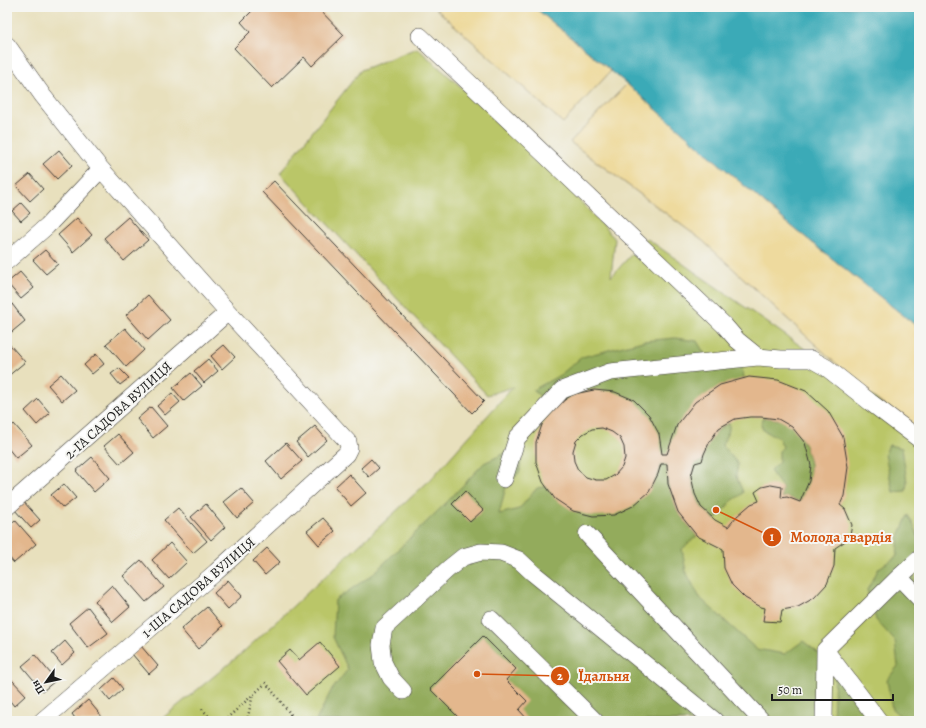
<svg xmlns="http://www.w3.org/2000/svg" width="926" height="728" font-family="Alegreya,serif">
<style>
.green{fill:#bac667;stroke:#6b7142}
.forest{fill:#93ab5c;stroke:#58643c}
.sand{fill:#eeda9e;stroke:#857b5d}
.water{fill:#3aaab7;stroke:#2b636a}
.building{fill:#e3b78d;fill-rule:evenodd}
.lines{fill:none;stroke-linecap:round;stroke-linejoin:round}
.minor-casing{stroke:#3b3934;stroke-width:18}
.path{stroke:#3b3934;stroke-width:2.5;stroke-dasharray:1 3;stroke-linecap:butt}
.minor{stroke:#fff;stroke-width:17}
.labels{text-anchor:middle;stroke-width:4;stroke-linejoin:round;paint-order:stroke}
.street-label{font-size:14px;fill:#1c1c1c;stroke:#f6f6f2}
.leader{fill:none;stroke:#d4530e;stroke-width:1.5}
.callout-dot{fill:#d4530e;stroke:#f6f6f2;stroke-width:1.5}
.mark-label{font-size:12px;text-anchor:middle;font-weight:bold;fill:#fff}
.callout-label{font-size:15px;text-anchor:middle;font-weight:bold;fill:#d4530e;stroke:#f6f6f2;stroke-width:4;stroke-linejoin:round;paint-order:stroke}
</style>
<rect width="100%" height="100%" fill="#f6f6f2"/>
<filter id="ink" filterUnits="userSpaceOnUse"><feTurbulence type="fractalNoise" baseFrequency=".025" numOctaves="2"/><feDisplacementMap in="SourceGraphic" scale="8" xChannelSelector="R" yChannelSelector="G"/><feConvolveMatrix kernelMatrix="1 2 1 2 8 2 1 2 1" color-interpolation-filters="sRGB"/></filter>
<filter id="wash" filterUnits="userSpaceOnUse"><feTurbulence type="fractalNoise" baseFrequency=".012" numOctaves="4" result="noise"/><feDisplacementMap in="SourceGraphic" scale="16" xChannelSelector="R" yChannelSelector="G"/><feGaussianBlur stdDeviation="0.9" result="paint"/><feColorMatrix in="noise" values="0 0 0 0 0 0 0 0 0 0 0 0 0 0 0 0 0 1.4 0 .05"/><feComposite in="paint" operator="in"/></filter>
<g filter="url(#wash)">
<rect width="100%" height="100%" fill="#e8e0bd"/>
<path class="green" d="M417,48L536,153L615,239L611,277L646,238L868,393L919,432V721H159L241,654L431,479L513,387L487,395L280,173L361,70Z"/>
<path class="forest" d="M675,338L697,341L707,358L740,357L748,398L678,458L652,455L644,438L566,419L533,390L560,375L582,357L643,341Z
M764,417C768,418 773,418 777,419C801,425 813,456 810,479C808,486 803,495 800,502L787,497L781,498L782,487L770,471L779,462V451L783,447L779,438L763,430L761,424Z
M729,423V430L722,445L738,464L736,476L743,492C741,496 737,497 733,500C727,506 721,513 715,520L701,507L695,494L691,476L695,463L702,461C704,450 712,434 721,428C723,426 726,424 729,423Z
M889,445L902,448L907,482L906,491L893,492L885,454Z
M514,449L521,459L520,471L505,490L499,514L519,509L537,488L564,484L648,492L658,474L661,464H667L668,484L678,512L697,536L682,549L686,572L700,598L756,649L785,654L803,641L821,655L818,721H316L331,691L348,669L333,637L335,600L372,575L447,502L484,463Z
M908,515L916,530L919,539V554L915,558L914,603L919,610V719L914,721H906L892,709L887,680L898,666L895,641L876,620L867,590L879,568L897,556L899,536Z
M835,675L871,721H833Z"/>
<path class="sand" d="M434,7H534L611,71L563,123Z
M627,84L784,220L919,328V432L868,393L703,241L570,142Z"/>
<path class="water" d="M534,7H919V328L784,220L627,84Z"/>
<g id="blocks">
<path class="building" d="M256,7H317L344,35L312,66L304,57L272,88L234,48L250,32L241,22Z
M59,150L72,165L57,179L43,164Z
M30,174L43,189L30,201L16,186Z
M274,181L484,401L472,413L262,192Z
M21,203L30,213L21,221L12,211Z
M128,217L148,240L124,261L104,238Z
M77,218L92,235L73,252L58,235Z
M45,250L58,264L46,274L33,260Z
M20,272L34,288L21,299L7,283Z
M148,295L170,320L148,340L126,315Z
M9,300L25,321L7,336V302Z
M125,328L144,350L126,367L106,344Z
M10,345L25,362L7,377V348Z
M224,345L235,357L222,369L211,356Z
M96,354L104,364L92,374L84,365Z
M208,359L218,371L204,383L194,371Z
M119,368L129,378L120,385L111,374Z
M191,373L202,386L184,401L173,388Z
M61,374L75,390L62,401L48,385Z
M749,377L778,380L806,391L828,411L843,437L848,467L844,496L840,505L845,509L852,525L850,535L844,542L835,548L834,566L827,584L814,598L798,607L782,610L780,622L763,621L765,608L761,607L745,598L732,585L724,568L723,549L697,536L678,512L668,484L667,464H661L658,474L649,492L633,506L614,515L593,516L573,511L555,499L543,482L536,462V442L543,422L556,405L574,394L594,390L615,392L634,400L649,415L659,434L662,454H667L677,425L695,402L720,385ZM750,417H761L778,419L792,427L805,443L811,465L809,481L800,502L787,497L781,498L782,487L771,485L762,487L755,492L759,501L751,504L737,516L728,527L715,520L701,507L695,494L691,476L695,463L702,461L704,454L710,441L719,428L735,419ZM602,428L612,432L620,438L624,447L625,458L622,467L615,475L606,480H596L586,477L578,470L574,461L573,451L576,441L583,434L592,429Z
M172,393L180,402L165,415L157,406Z
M38,399L50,413L37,425L25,411Z
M151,407L167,426L153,438L137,419Z
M14,424L32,445L16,458L7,447V430Z
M315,426L327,440L308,457L296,442Z
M118,434L134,452L120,464L104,446Z
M286,443L302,461L281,479L266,461Z
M92,457L110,478L94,492L76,471Z
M371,459L379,468L369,477L361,468Z
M349,474L366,493L351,506L335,487Z
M64,484L76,498L63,508L51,495Z
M241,488L254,503L237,518L224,502Z
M465,491L483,510L470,522L452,504Z
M23,501L40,520L31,528L14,509Z
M206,504L225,527L211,540L191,517Z
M178,508L207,541L193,553L164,520Z
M323,518L335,531L319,545L307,531Z
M15,520L36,544L14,563L7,555V527Z
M170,543L187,562L169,579L152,560Z
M267,548L280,562L265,575L253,561Z
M141,560L164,587L146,602L123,576Z
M228,580L242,596L228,609L214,593Z
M112,585L130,607L113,622L95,601Z
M88,607L108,633L88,648L69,623Z
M207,607L223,626L198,649L181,629Z
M483,636L516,669L506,680L527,701L519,710L529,721H462L430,689Z
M65,641L75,653L62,665L52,653Z
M320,642L340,666L306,695L277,661L290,650L299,660Z
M141,646L158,666L149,674L132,654Z
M35,655L56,680L43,691L22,666Z
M114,678L123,689L110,701L101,690Z
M12,680L26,695L14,706L7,697V685Z
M88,700L103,718L99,721H77L72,714Z"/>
</g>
</g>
<g filter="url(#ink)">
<use href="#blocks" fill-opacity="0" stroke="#3b3934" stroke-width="1"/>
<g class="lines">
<defs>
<path id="minor" d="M420,36L724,325L737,340L758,357L781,359H811L827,368L870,402L919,439
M7,45L43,96L101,169L228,312L348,442L349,448L346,454L216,572L42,721
M7,261L47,226L101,169
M504,479L517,438L562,390L610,372L758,357
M7,507L228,312
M587,534L762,721
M899,577L919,559
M491,619L595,721
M825,650L879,721
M403,691L391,678L383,662L381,645L384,628L448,569L463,557L481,552L501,553L519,560L533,573L715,721
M824,721L825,650L899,577L919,598"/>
</defs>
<use href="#minor" class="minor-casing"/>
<path class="path" d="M202,709L213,721
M224,721L266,683L296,721
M247,721L253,694
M284,721L291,714"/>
<use href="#minor" class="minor"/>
</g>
</g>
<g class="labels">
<g class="street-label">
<text transform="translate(118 410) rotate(-42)" y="5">2-ГА САДОВА ВУЛИЦЯ</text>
<text transform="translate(198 587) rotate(-41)" y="5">1-ША САДОВА ВУЛИЦЯ</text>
</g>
</g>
<path class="leader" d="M716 510L772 537M477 674L560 676"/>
<g class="callout-dot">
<circle cx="716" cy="510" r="4"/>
<circle cx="477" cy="674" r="4"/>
<circle cx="772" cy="537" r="10"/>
<circle cx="560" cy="676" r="10"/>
</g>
<g class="mark-label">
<text x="772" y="541">1</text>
<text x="560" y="680">2</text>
</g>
<g class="callout-label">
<text x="841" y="542">Молода гвардія</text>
<text x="604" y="681">Їдальня</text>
</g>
<rect width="926" height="728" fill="none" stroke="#f6f6f2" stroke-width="24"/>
<g transform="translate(46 682) rotate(237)" stroke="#f6f6f2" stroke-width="3" paint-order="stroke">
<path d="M0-3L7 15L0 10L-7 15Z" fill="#1c1c1c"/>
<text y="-6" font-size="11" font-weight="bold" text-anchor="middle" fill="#1c1c1c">Пн</text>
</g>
<path d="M772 694v6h121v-6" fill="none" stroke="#1c1c1c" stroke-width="2"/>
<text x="778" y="694" font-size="12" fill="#1c1c1c" stroke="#f6f6f2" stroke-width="3" paint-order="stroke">50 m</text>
</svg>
